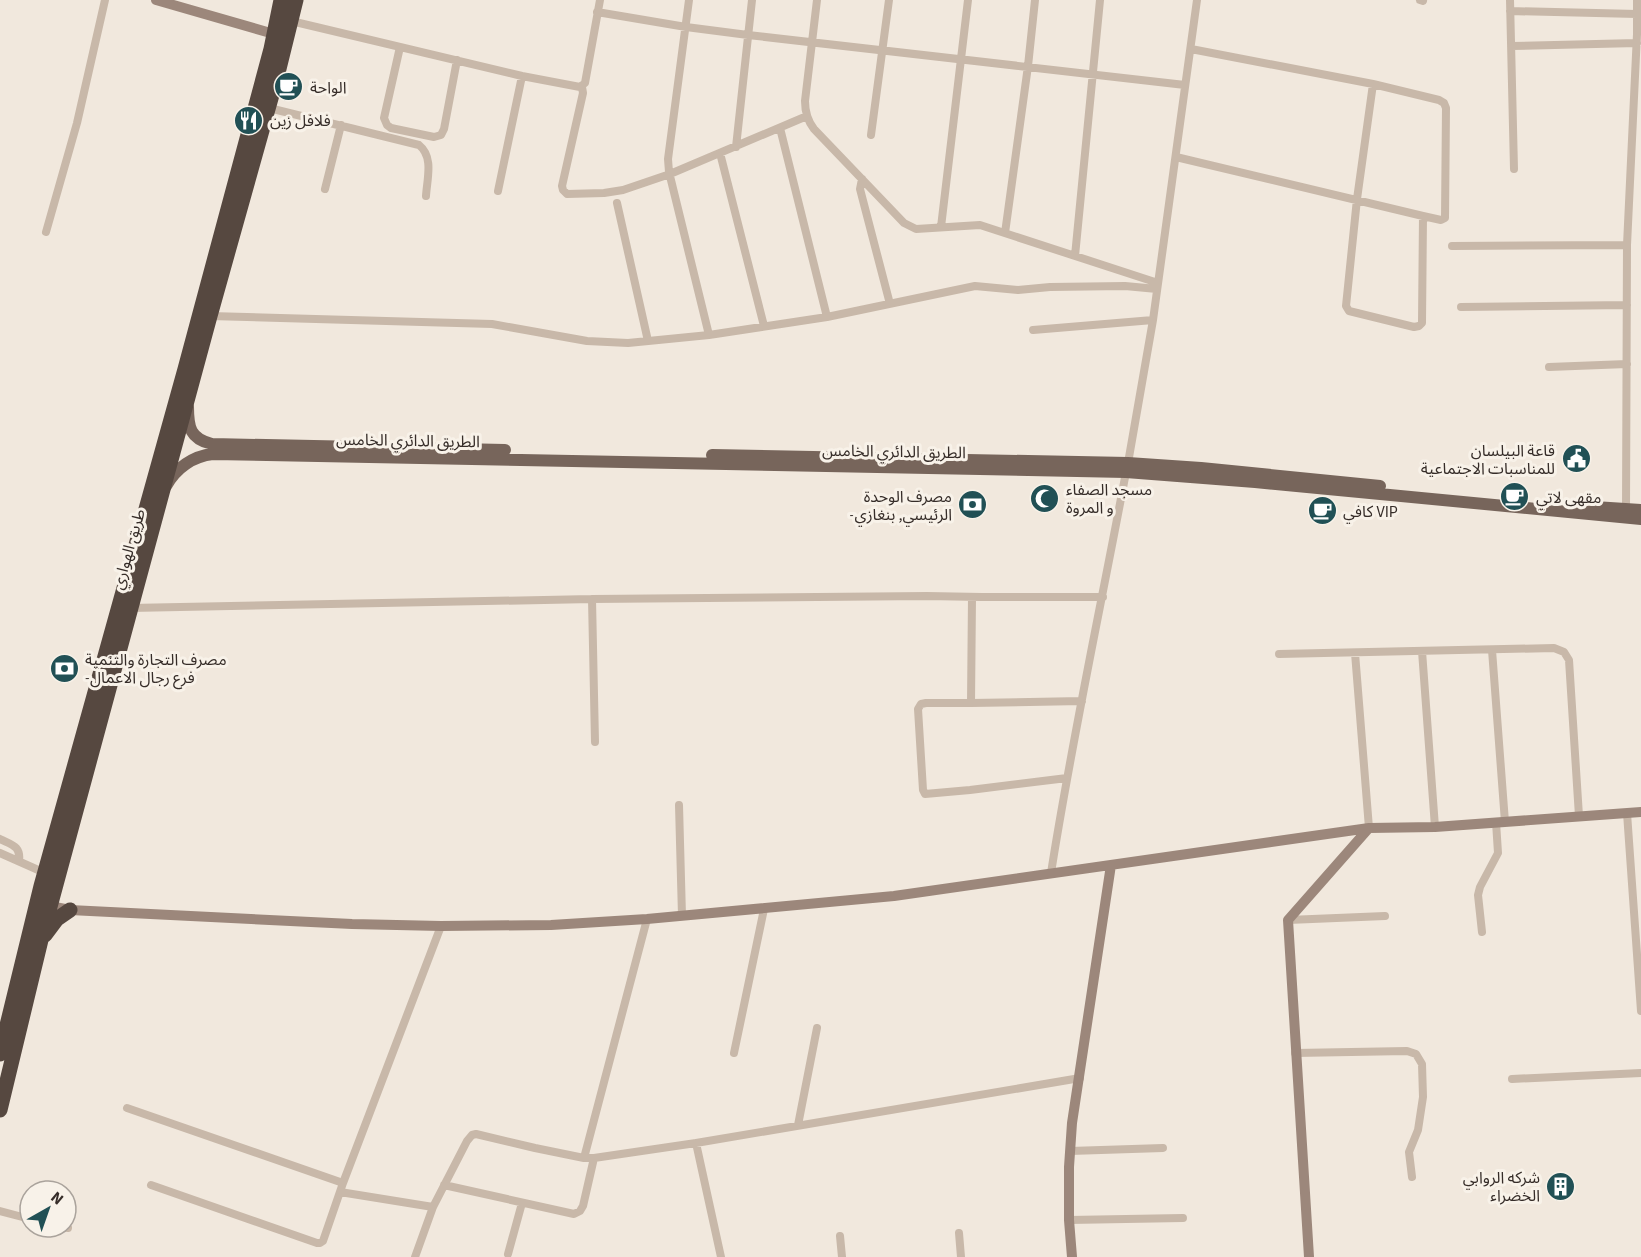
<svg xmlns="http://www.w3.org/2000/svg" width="1641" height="1257" font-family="'Source Sans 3','Noto Sans Arabic',sans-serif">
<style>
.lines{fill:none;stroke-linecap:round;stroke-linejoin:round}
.street{stroke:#c8b8a9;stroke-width:8}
.secondary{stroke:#9c877b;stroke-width:10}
.primary{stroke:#77655b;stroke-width:12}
.highway{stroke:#564840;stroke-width:15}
.labels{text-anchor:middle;stroke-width:6;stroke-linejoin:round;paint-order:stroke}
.poi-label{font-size:16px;fill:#362d29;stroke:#f8f2e9;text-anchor:start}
.street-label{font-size:16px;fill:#362d29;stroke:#f8f2e9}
</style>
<rect width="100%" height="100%" fill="#f1e8dd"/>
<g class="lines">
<path class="street" d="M689,0L668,159L669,172L709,335
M817,0L805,101C805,112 807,120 814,129L904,223L916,229L980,225L1158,283
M1420,0L1423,1
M1510,0L1514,169
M1510,11L1637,14
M597,12L686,27L748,35L1185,85
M291,21L522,76L580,87L585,83L600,0
M1511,46L1637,43
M400,47L384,118L387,125L391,128L434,137L441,135L444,129L457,60
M1373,84L1357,199L1346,306L1349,311L1414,327L1419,326L1422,323L1423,216
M582,87L583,93L562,186L563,190L567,194L604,193L623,190L670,174L807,116
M269,108L419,145C434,157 427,179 426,196
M780,128L827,317
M871,135L889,0
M736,147L752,0
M720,153L764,326
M1176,157L1423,216L1441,220L1445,218L1446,108L1444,103L1439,100L1373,84L1191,49
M862,179L860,189L890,304
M325,189L341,125
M498,191L522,76
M617,203L648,341
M941,227L968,0
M46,232L77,123L105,0
M1005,233L1028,66L1035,0
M1452,246L1627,245
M1075,256L1100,0
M1461,307L1627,305
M210,316L492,324L587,341L628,343L709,335L827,317L975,286L1018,290L1050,287L1125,286L1157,289
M1033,330L1153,320
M1549,367L1627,364
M1128,463L1153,320L1197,0
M1626,510L1627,245L1637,34V0
M972,597L971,703L1082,701
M592,599L595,742
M130,608L592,599L927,596L982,597H1103
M1492,650L1505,822
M1422,651L1435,827
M1355,653L1369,828
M1279,654L1554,648L1564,652L1569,660L1579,816
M971,703H926L921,704L918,709L923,790L925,794L970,790L1067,778
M679,805L682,916
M1627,813L1641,1011
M0,839C12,845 21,846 19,861
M0,853L45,873
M1051,873C1072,739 1101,606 1126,472
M1288,920L1385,916
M1482,932L1478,895L1480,887L1498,853L1496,822
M734,1053L764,909
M1295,1053L1407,1051L1416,1054L1422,1064L1423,1097L1418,1130L1409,1152L1412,1177
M1512,1079L1641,1073
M127,1108L343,1183
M798,1125L817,1028
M696,1143L721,1257
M1070,1151L1163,1148
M584,1158L647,919
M151,1185L317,1243H320L323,1241L343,1183L441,926
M444,1185L574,1214L580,1211L583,1206L594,1158
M340,1192L433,1207
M0,1211L30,1219
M1069,1220L1183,1218
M63,1227L68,1228
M959,1233L961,1257
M840,1236L842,1257
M508,1254L522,1203
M415,1257L433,1207L467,1141L472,1135L476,1134L535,1148L584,1158H594L696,1143L1080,1078"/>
<path class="secondary" d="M156,0L281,36
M50,906L70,910L352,924L441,926L551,925L647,919L894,896L1369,828L1435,827L1641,812
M1072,1257L1069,1220V1167L1072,1123L1111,865
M1309,1257L1288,920L1369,828"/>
<path class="primary" d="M188,407C188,427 190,439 212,444L505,450
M712,455L1128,463L1201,468L1380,486
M166,486C176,468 193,456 213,454L1126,472L1255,482L1641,519
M1579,506L1641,510"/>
<path class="highway" d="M45,935L57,919L70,910
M0,1054L41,886L185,369L271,49L281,0
M0,1110L41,940L210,316L277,77L296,0"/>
</g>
<defs>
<symbol id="cafe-disc" viewBox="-11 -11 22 22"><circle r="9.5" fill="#215055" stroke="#f8f2e9"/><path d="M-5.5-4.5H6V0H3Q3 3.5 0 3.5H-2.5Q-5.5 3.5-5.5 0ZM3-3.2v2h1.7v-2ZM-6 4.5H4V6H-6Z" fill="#fff"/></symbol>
<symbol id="restaurant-disc" viewBox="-11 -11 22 22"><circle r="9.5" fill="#215055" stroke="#f8f2e9"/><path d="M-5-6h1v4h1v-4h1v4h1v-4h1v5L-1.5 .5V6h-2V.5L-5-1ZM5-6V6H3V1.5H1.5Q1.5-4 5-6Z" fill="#fff"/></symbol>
<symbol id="civic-disc" viewBox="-11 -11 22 22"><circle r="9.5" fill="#215055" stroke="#f8f2e9"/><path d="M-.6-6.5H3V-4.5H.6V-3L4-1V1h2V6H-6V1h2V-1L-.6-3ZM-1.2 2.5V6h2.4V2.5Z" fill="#fff"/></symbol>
<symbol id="mosque-disc" viewBox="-11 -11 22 22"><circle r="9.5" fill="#215055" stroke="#f8f2e9"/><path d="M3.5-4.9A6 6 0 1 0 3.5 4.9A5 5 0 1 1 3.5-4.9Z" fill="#fff"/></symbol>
<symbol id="bank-disc" viewBox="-11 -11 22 22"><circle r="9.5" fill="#215055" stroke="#f8f2e9"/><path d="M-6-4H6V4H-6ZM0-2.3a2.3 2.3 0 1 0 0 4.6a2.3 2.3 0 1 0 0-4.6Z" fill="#fff"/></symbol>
<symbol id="building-disc" viewBox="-11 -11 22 22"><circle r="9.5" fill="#215055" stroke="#f8f2e9"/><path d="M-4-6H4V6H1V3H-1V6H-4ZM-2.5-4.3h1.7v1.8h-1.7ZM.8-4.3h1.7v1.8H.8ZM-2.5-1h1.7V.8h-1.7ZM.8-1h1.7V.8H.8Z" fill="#fff"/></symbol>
</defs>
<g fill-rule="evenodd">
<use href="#cafe-disc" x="272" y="70" width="33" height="33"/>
<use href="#restaurant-disc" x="232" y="104" width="33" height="33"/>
<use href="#civic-disc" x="1560" y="442" width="33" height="33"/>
<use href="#cafe-disc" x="1498" y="480" width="33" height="33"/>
<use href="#mosque-disc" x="1028" y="482" width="33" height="33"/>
<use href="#bank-disc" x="956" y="488" width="33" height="33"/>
<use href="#cafe-disc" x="1306" y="494" width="33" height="33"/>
<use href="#bank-disc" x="48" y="652" width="33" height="33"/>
<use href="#building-disc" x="1544" y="1170" width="33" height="33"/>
</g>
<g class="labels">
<g class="poi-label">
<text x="310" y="93">الواحة</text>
<text x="270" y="126">فلافل زين</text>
<text x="1555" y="456" text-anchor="end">قاعة البيلسان<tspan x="1555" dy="18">للمناسبات الاجتماعية</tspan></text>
<text x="1066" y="495">مسجد الصفاء<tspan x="1066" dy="18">و المروة</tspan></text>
<text x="952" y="502" text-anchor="end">مصرف الوحدة<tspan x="952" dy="18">-الرئيسي, بنغازي</tspan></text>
<text x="1536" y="503">مقهى لاتي</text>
<text x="1343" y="517">كافي VIP</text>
<text x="85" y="665">مصرف التجارة والتنمية<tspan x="85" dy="18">-فرع رجال الاعمال</tspan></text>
<text x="1540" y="1183" text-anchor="end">شركه الروابي<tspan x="1540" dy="18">الخضراء</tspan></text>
</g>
<g class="street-label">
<text transform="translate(408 440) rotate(1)" y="6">الطريق الدائري الخامس</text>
<text transform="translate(894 451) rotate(1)" y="6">الطريق الدائري الخامس</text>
<text transform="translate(128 549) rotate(-74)" y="6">طريق الهواري</text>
</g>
</g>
<g transform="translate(48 1209) rotate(40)"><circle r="28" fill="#f8f2e9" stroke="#aaa39c" stroke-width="1.5"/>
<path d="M0-4.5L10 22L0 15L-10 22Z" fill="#215055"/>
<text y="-9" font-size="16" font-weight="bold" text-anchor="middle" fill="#362d29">N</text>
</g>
</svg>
